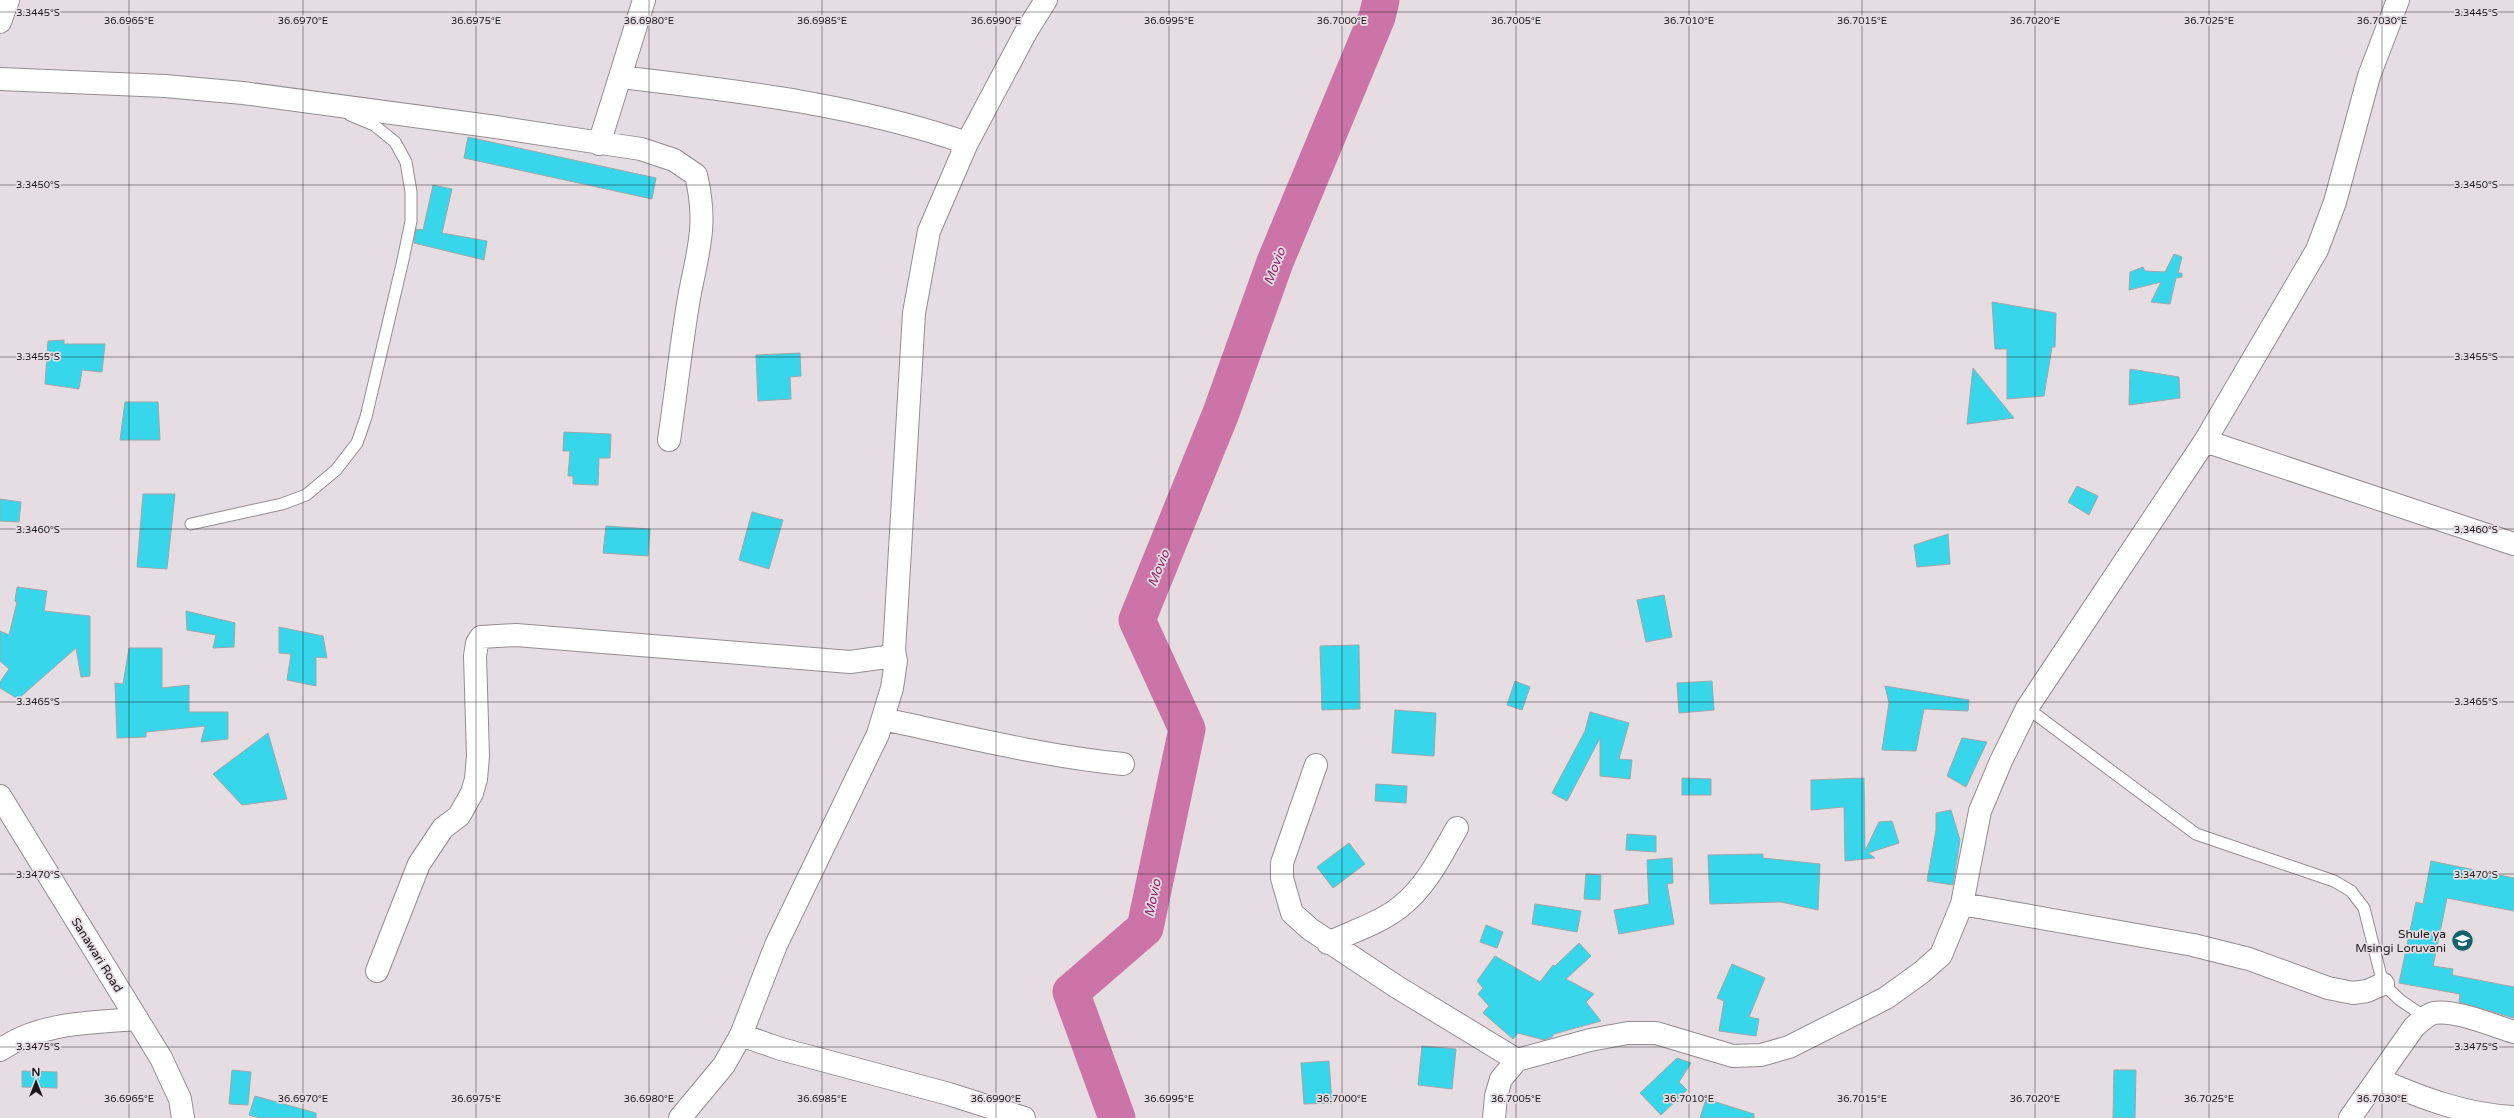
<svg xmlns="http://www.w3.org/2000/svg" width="2514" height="1118" font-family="'Varela Round',sans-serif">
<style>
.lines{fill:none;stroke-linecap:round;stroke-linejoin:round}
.river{stroke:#cc74a8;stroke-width:37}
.building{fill:#38d6eb;stroke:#9ea7a9}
.service-casing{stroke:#948d90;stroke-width:13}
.minor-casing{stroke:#948d90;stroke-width:24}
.tertiary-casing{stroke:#948d90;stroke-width:24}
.service{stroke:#fff;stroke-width:11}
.minor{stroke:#fff;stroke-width:22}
.tertiary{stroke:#fff;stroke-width:22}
.ticks{fill:none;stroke:#1c191a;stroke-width:1;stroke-opacity:0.45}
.labels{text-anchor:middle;stroke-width:3.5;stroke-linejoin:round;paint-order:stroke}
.poi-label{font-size:12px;fill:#1c191a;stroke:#e5dde2;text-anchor:end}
.street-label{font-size:12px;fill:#1c191a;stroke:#e5dde2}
.water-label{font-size:13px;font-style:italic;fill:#8e256a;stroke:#e5dde2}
.ticks-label{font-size:10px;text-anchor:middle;fill:#1c191a;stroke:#e5dde2;stroke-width:3.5;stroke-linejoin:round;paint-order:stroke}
</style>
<rect width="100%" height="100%" fill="#e5dde2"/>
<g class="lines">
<path class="river" d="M1117,1118L1071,992L1145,928L1187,729L1137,620L1221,413L1275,262L1377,17L1381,0"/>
</g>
<path class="building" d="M468,137L656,178L652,199L464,158Z
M433,185L452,189L442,233L487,241L484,260L414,243L416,229L423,230Z
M2174,254L2182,257L2178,273H2182V277L2176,278L2170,304L2151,302L2161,282L2129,290L2130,272L2143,267L2145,271L2165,272Z
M1992,302L2056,313L2055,347H2052L2044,396L2007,399V349H1995Z
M64,340V344H105L102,372L82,370L79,389L45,384L48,341Z
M800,353L801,376L790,377L791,399L758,401L756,355Z
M1973,368L2014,418L1967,424Z
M2130,369L2179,377L2180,398L2129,405Z
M125,402H158L160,440H120Z
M564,432L611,434L610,458H599L598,485L573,484V476H568L570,451H563Z
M2077,486L2098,496L2089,515L2068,502Z
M143,494H175L167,569L137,567Z
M0,499L21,502L19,522L0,521Z
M752,512L783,520L769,569L739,560Z
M606,526L650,529L648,556L603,553Z
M1948,534L1950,564L1917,567L1914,545Z
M17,587L47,591L44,611L90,616V676L81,677L76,648L18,699L0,688V682L9,669L0,661V631L9,635L17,602L15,601Z
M1664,595L1672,637L1646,642L1637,600Z
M186,611L235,623L234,647L213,648L216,635L187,630Z
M279,627L323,636L327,658L316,657V686L287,680L291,654L279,653Z
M1359,645L1360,709L1322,710L1320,646Z
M129,648H162V688L189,685V712H228V739L201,742L205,726L146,732V737L117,738L115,683L123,684Z
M1515,681L1530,687L1522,710L1507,705Z
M1712,681L1714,710L1679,713L1677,683Z
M1885,686L1969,700L1968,711L1924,709L1916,751L1882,750L1889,703Z
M1395,710L1436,713L1434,756L1392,753Z
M1590,712L1629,723L1619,759L1632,760L1630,779L1600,776V738L1567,801L1552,793L1585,731Z
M268,733L287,799L242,805L213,774Z
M1962,738L1987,742L1966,787L1947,776Z
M1682,778L1711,779V795H1682Z
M1864,778L1865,851L1879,822L1892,821L1899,843L1868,853L1875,858L1845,861L1844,807L1811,810V780Z
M1376,784L1407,786L1406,803L1375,801Z
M1951,810L1960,840L1953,885L1927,881L1936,830V813Z
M1627,834L1656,836V852L1626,850Z
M1349,843L1365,864L1333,888L1317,867Z
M1763,854V858L1820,864L1818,910L1781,902L1710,904L1708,855Z
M1672,858L1673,883L1667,884L1674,924L1619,934L1614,910L1649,904L1647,860Z
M2431,861L2514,878V911L2447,898L2433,966L2453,969L2452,975L2514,987V1018L2459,1002L2460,994L2399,983L2416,902L2423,904Z
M1586,874L1601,875L1600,900L1584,899Z
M1535,904L1581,911L1577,932L1532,924Z
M1486,925L1503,932L1497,948L1480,942Z
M1579,943L1591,956L1566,979L1594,994L1586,1002L1601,1021L1554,1034L1552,1037L1544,1040L1518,1033L1513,1039L1483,1013L1489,1006L1478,994L1483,988L1477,981L1495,956L1540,982L1553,965L1555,966Z
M1732,964L1765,978L1749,1017L1759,1019L1756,1036L1719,1031L1724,1001L1717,998Z
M1422,1046L1456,1049L1452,1089L1418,1085Z
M1677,1058L1691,1063L1679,1082L1687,1090L1661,1115L1640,1093Z
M1329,1061L1332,1103L1304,1104L1301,1063Z
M232,1070L251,1072L248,1105L229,1104Z
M2114,1070H2136L2135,1118H2113Z
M22,1071L57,1072V1088L22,1087Z
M255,1096L316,1113V1118H259L249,1115Z
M1706,1099L1754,1114V1118H1700Z"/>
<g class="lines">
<defs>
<path id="service" d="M191,524L282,504L306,495L336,470L357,443L366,417L403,260L411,221V192L406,162L395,142L374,125L350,115
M2027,708L2196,834L2334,881L2351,891L2364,908L2383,984L2400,1000L2425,1017"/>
<path id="minor" d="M0,22L8,0
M620,77C738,91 854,104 967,143
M0,79L165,86L243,93L496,127L641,149L674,160L696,175C708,225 698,250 689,298C681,345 676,393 669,440
M599,144L644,0
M2205,441L2514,544
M883,719C963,736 1042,756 1123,764
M1316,765L1282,863V878L1292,913L1310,929L1397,987L1517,1060
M1962,904L2193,945L2249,959L2328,988L2353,993L2367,991L2383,984
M1328,943C1351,932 1380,923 1400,907C1426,887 1441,856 1457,828
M377,971L419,864L443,828L459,816L472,793L476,779L478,756L475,656L477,643L481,637L516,635L850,662L886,657L894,651L914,313L929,231L967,143L1026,32L1046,0
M741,1035L781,1049L949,1094L1024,1118
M0,1050C40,1022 90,1023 137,1019
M2378,1079C2422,1098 2466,1115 2514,1117
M680,1118L724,1065L741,1035L776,945L878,734L892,688L896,661L894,651
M1494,1118L1496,1096L1501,1079L1517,1060L1590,1040L1628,1033H1656L1733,1056L1761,1055L1789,1047L1886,998L1922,972L1941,955L1962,904L1980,811L2001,761L2027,708L2205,441L2317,250L2335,202L2369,76L2398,0
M2350,1118L2414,1027C2420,1022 2426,1015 2434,1013C2454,1009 2494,1026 2514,1032"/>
<path id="tertiary" d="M0,796L161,1058L180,1099L183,1118"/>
</defs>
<use href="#service" class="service-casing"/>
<use href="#minor" class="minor-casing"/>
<use href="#tertiary" class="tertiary-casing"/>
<use href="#service" class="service"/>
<use href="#minor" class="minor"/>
<use href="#tertiary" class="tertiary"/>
</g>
<path class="ticks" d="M129,0V1118M303,0V1118M476,0V1118M649,0V1118M822,0V1118M996,0V1118M1169,0V1118M1342,0V1118M1516,0V1118M1689,0V1118M1862,0V1118M2035,0V1118M2209,0V1118M2382,0V1118M0,12H2514M0,185H2514M0,357H2514M0,529H2514M0,702H2514M0,874H2514M0,1047H2514"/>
<defs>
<symbol id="school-disc" viewBox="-11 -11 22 22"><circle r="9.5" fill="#13616b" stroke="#e5dde2"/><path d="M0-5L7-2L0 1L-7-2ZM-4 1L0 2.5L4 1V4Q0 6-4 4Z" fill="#fff"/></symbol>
</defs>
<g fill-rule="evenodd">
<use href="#school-disc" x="2450" y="928" width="25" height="25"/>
</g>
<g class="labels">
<g class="poi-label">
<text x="2446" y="938">Shule ya<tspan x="2446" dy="14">Msingi Loruvani</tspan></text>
</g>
<g class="street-label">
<text transform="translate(97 955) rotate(58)" y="4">Sanawari Road</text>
</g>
<g class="water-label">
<text transform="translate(1274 266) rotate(-69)" y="5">Movio</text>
<text transform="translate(1158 568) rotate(-68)" y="5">Movio</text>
<text transform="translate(1152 898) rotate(-78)" y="5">Movio</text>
</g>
</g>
<g class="ticks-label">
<text x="38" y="16">3.3445°S</text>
<text x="2476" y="16">3.3445°S</text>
<text x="129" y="24">36.6965°E</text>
<text x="303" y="24">36.6970°E</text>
<text x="476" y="24">36.6975°E</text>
<text x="649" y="24">36.6980°E</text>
<text x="822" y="24">36.6985°E</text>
<text x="996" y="24">36.6990°E</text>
<text x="1169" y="24">36.6995°E</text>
<text x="1342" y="24">36.7000°E</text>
<text x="1516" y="24">36.7005°E</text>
<text x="1689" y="24">36.7010°E</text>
<text x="1862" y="24">36.7015°E</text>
<text x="2035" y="24">36.7020°E</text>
<text x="2209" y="24">36.7025°E</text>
<text x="2382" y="24">36.7030°E</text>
<text x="38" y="188">3.3450°S</text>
<text x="2476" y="188">3.3450°S</text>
<text x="38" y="360">3.3455°S</text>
<text x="2476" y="360">3.3455°S</text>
<text x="38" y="533">3.3460°S</text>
<text x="2476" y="533">3.3460°S</text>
<text x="38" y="705">3.3465°S</text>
<text x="2476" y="705">3.3465°S</text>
<text x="38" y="878">3.3470°S</text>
<text x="2476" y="878">3.3470°S</text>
<text x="38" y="1050">3.3475°S</text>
<text x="2476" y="1050">3.3475°S</text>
<text x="129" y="1102">36.6965°E</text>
<text x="303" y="1102">36.6970°E</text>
<text x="476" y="1102">36.6975°E</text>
<text x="649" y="1102">36.6980°E</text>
<text x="822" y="1102">36.6985°E</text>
<text x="996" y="1102">36.6990°E</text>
<text x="1169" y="1102">36.6995°E</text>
<text x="1342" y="1102">36.7000°E</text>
<text x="1516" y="1102">36.7005°E</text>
<text x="1689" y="1102">36.7010°E</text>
<text x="1862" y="1102">36.7015°E</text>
<text x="2035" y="1102">36.7020°E</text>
<text x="2209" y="1102">36.7025°E</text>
<text x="2382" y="1102">36.7030°E</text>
</g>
<g transform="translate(36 1082)" stroke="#e5dde2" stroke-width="3" paint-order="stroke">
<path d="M0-3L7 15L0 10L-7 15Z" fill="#1c191a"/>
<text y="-6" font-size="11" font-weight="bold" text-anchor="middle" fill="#1c191a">N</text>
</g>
</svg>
